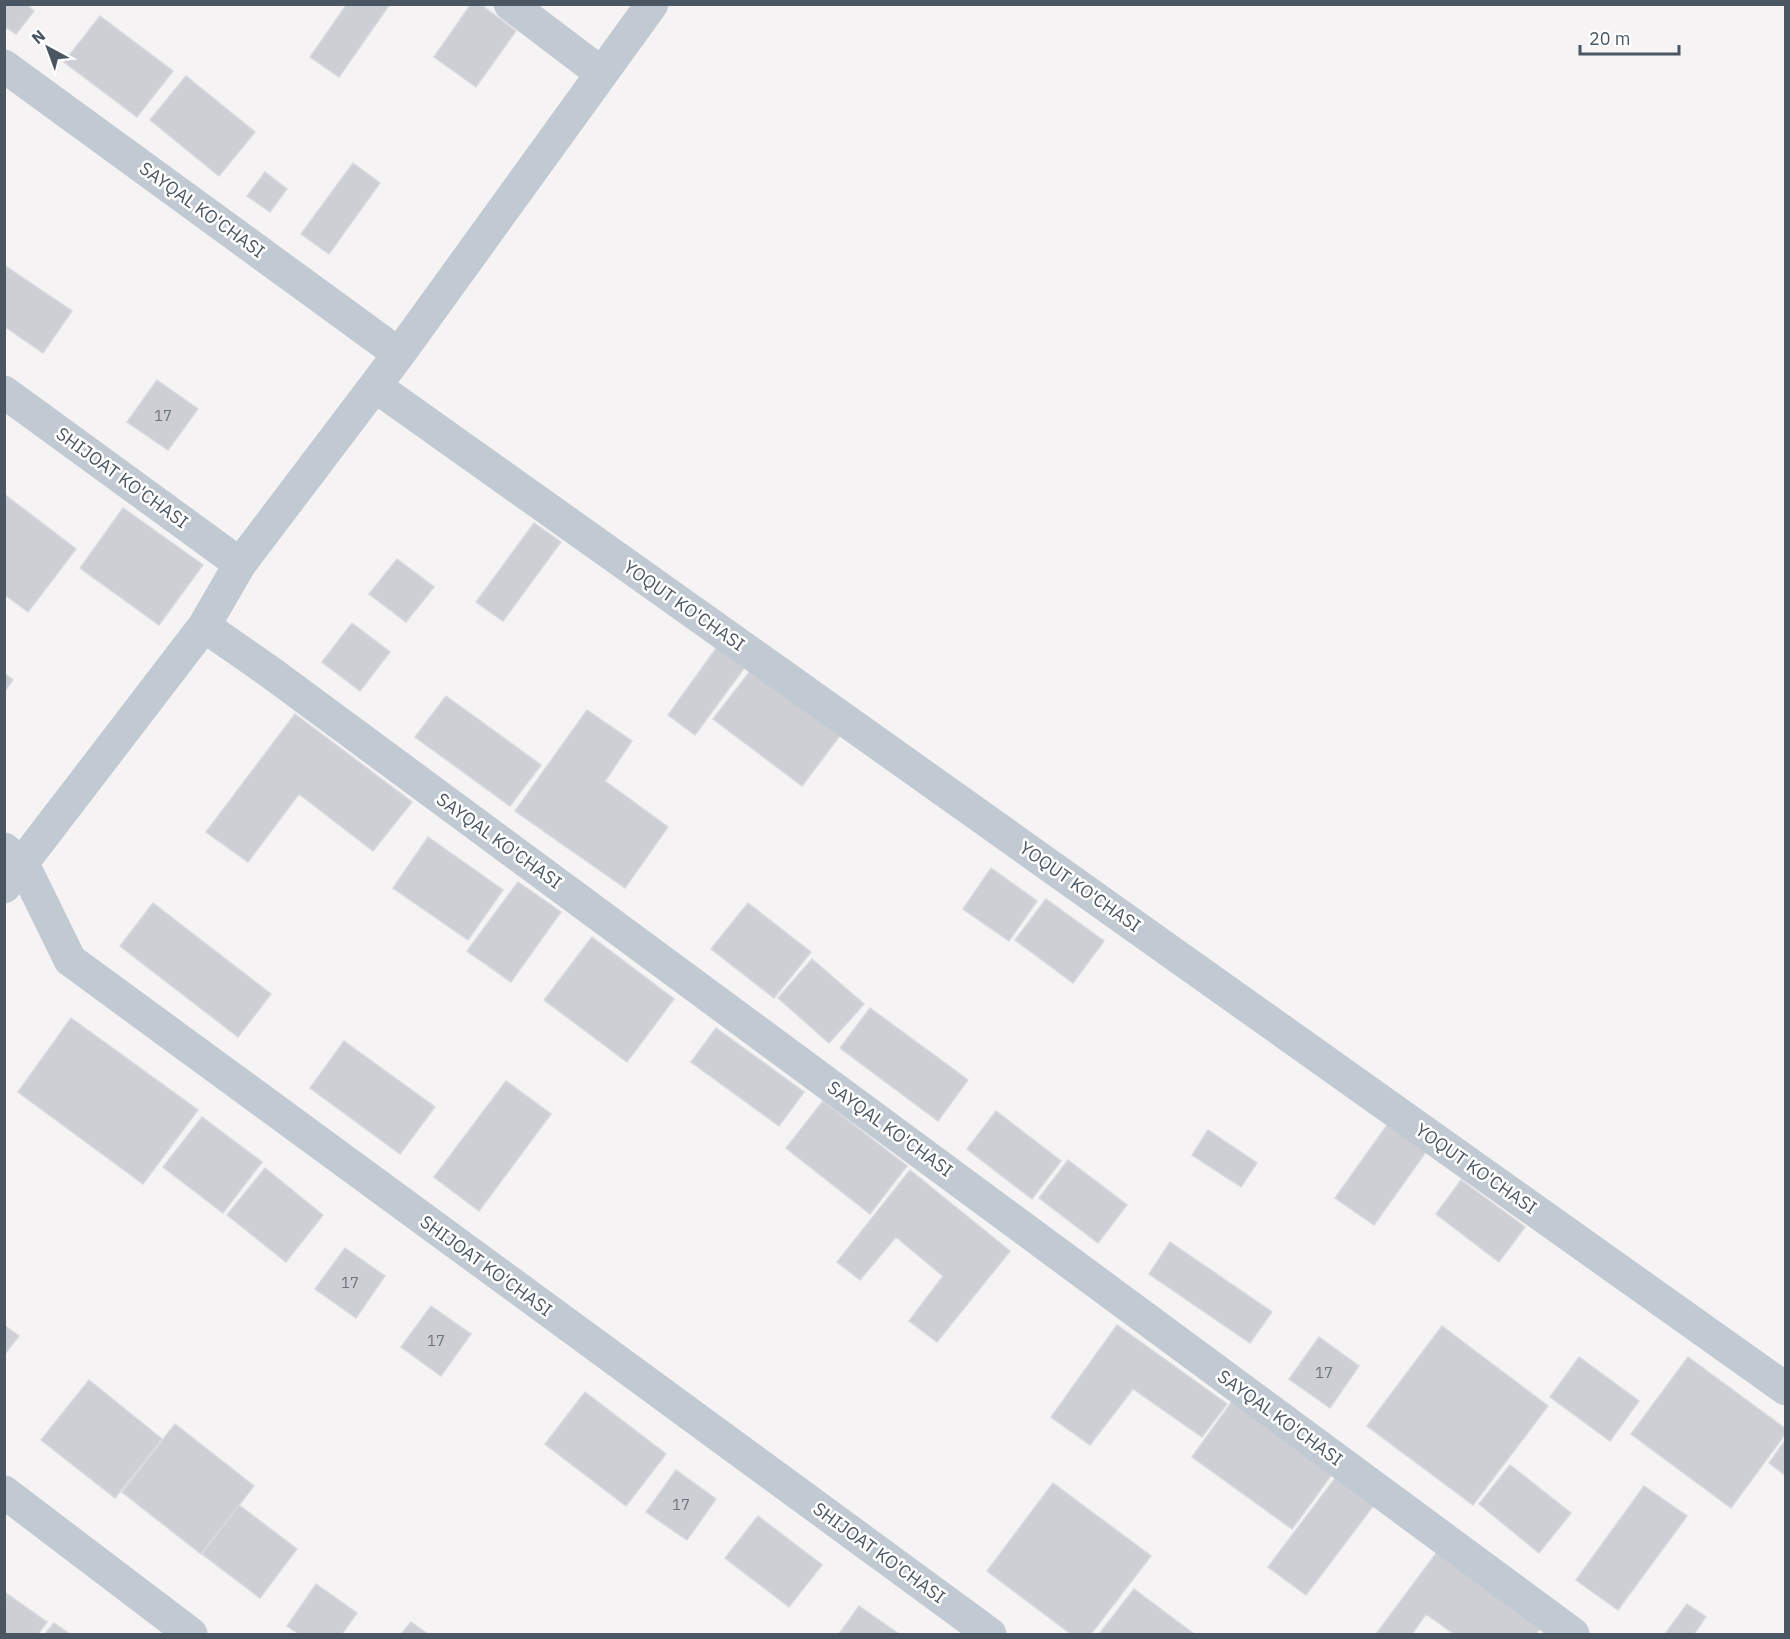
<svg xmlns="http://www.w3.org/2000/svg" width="1790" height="1639" font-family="'IBM Plex Sans',sans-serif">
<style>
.building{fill:#cdcfd5;stroke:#d7d9de;stroke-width:1.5}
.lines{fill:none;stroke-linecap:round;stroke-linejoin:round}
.minor{stroke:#c1cad2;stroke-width:33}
.labels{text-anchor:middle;stroke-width:5;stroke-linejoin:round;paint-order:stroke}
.number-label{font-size:15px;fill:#6b747e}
.street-label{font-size:18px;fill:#4a5661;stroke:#fff}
</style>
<rect width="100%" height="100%" fill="#f5f3f3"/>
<path class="building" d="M4,4H26L34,11L16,34L4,26Z
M347,4H390L339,77L310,57Z
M471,4H480L516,31L476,87L434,57Z
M100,16L173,71L137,117L64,62Z
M186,76L255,132L219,176L150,120Z
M353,163L380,183L329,254L301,234Z
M265,172L287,189L270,212L247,196Z
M4,265L72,311L43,353L4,326Z
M157,380L198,409L168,450L127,422Z
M4,494L76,549L28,612L4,594Z
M123,508L203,565L159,625L80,568Z
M534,523L561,542L503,621L476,602Z
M397,559L434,587L406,622L369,594Z
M352,623L390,652L360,691L322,662Z
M717,647L745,667L695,735L668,715Z
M754,666L842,733L802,786L713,719Z
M4,673L13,680L4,692Z
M446,696L541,765L510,806L415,737Z
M587,710L632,741L605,781L668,827L625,888L515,811Z
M295,714L412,802L373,851L299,794L248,862L206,832Z
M428,837L503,890L468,940L393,888Z
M991,868L1037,901L1009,941L963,909Z
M518,882L561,912L511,982L467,951Z
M1046,899L1104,941L1073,983L1015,940Z
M153,903L271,994L238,1037L120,946Z
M748,903L811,952L774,998L711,949Z
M592,937L674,999L627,1062L544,1000Z
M812,959L864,1004L829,1043L778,998Z
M870,1008L968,1080L938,1121L840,1048Z
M71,1018L198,1110L143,1184L18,1092Z
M716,1028L804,1092L779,1126L691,1062Z
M344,1041L435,1107L400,1154L310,1088Z
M506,1081L551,1114L479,1211L434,1177Z
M823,1101L907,1166L870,1214L786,1148Z
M996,1111L1061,1161L1032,1199L967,1149Z
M202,1117L262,1162L223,1213L163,1167Z
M1387,1125L1426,1152L1374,1225L1335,1198Z
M1208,1130L1257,1163L1241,1187L1192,1155Z
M1068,1160L1127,1205L1098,1243L1039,1198Z
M265,1168L323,1215L286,1262L227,1215Z
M910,1170L1010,1251L937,1342L909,1321L943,1276L896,1237L860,1280L837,1262Z
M1461,1180L1525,1227L1499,1262L1436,1214Z
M1170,1242L1272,1312L1250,1343L1149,1274Z
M345,1248L385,1276L356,1318L315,1289Z
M431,1306L471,1334L441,1376L401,1347Z
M4,1325L19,1336L4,1355Z
M1117,1325L1227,1404L1202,1437L1133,1389L1090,1445L1051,1417Z
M1442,1326L1548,1406L1473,1505L1367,1426Z
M1319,1337L1359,1366L1330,1408L1289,1379Z
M1579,1357L1639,1401L1610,1441L1550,1397Z
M1688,1357L1786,1429V1433L1731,1508L1631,1434Z
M89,1380L162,1439L115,1498L41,1440Z
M585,1392L666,1454L626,1506L545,1444Z
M1233,1400L1333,1473L1292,1529L1192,1457Z
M175,1424L254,1486L201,1554L122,1492Z
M1786,1439V1476L1769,1463Z
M1510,1465L1571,1513L1539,1553L1479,1504Z
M676,1470L716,1499L687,1540L646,1512Z
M1336,1477L1374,1505L1306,1595L1268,1567Z
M1053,1483L1151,1556L1091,1634H1071L987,1571Z
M1644,1486L1687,1516L1618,1610L1576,1580Z
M239,1505L297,1549L260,1598L202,1554Z
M758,1516L822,1565L789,1607L725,1558Z
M1440,1548L1544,1624L1536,1634H1454L1426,1614L1412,1634H1376Z
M316,1584L357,1613L342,1634H299L287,1626Z
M1134,1589L1194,1634H1099Z
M6,1593L47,1622L38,1634H4Z
M1687,1604L1706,1617L1694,1634H1665Z
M859,1606L899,1634H839Z
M411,1622L428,1634H401Z
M54,1623L70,1634H45Z"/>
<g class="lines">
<path class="minor" d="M510,4L601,73
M4,66L399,354
M375,386L1786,1389
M4,392L240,564
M204,626L270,672L1573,1634
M4,849L23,864L70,960L990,1634
M4,887L204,626L240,564L399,354L652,4
M4,1492L191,1634"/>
</g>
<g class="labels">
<g class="number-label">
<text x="163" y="421">17</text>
<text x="350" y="1288">17</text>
<text x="436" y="1346">17</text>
<text x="1324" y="1378">17</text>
<text x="681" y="1510">17</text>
</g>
<g class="street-label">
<text transform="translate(202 210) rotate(36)" y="6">SAYQAL KO'CHASI</text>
<text transform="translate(122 478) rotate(36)" y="6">SHIJOAT KO'CHASI</text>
<text transform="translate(684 606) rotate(35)" y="6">YOQUT KO'CHASI</text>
<text transform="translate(499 841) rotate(36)" y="6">SAYQAL KO'CHASI</text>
<text transform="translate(1080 887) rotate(35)" y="6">YOQUT KO'CHASI</text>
<text transform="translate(890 1129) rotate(36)" y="6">SAYQAL KO'CHASI</text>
<text transform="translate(1476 1169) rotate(35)" y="6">YOQUT KO'CHASI</text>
<text transform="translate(486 1266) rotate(36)" y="6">SHIJOAT KO'CHASI</text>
<text transform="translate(1280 1418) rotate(36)" y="6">SAYQAL KO'CHASI</text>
<text transform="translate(879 1553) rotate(36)" y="6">SHIJOAT KO'CHASI</text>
</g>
</g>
<rect width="1790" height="1639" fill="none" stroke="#4a5661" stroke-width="12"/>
<g transform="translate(48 48) rotate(319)" stroke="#ffffff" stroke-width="4.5" paint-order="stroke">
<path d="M0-4.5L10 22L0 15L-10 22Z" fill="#4a5661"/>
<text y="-9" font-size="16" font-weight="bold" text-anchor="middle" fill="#4a5661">N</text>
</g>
<path d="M1580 45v9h99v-9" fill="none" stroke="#4a5661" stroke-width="3"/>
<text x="1589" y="45" font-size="18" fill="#4a5661" stroke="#ffffff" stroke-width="4.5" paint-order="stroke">20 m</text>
</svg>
